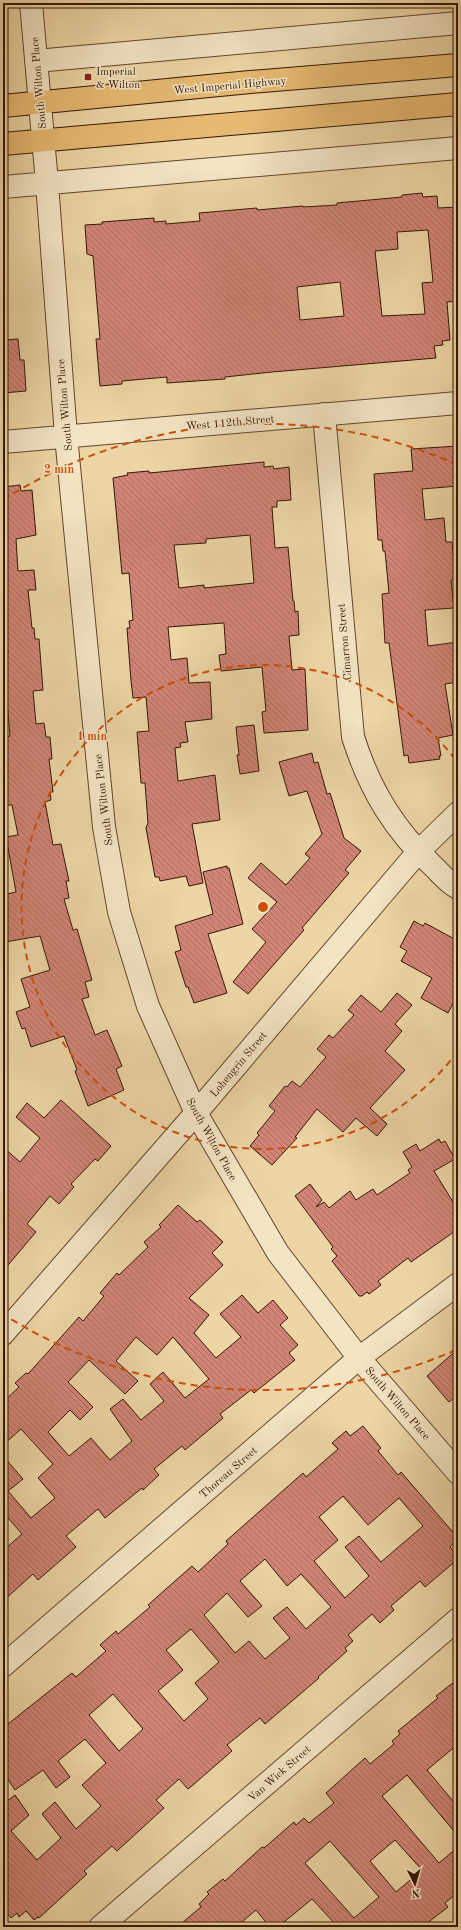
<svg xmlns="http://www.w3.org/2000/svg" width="461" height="1930" font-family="'Old Standard TT',serif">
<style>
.building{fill:url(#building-back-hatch);stroke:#351704;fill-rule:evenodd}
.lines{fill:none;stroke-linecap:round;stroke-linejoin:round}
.minor-casing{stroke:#63462c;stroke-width:24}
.major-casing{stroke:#351704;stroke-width:24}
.minor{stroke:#f3e4c4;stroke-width:22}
.major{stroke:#e6ba72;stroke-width:22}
.ring{fill:none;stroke:#cd4f0b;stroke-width:2;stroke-dasharray:7 5}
.poi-dot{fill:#8f2418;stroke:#f3e4c4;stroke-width:1.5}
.labels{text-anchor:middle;stroke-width:3;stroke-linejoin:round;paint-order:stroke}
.poi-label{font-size:11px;fill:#351704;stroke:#f3e4c4;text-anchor:start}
.street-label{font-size:11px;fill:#351704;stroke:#f3e4c4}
.centre{fill:#cd4f0b;stroke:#f3e4c4;stroke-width:2}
.ring-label{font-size:12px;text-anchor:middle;font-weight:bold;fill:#cd4f0b;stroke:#f3e4c4;stroke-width:3;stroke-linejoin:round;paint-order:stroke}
</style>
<defs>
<pattern id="building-back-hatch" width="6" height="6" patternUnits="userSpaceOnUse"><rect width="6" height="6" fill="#d28577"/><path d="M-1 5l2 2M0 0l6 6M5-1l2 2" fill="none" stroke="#ab6c5f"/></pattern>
</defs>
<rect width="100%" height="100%" fill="#edd5a5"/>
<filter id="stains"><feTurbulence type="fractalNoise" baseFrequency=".005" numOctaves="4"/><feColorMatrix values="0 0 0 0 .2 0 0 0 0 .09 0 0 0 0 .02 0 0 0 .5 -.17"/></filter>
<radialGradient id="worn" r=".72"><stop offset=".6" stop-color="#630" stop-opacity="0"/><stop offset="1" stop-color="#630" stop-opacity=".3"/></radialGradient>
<path class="building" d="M422,193L423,197L437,196L438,208L458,207V301L447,302L450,340L442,341L443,345L434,346L436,358L272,372L225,377V379L167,383V377L122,381V384L100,386L96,339H100L93,256L87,254L85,225L102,224V222L154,218V222L166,221V224L200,221L199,213L257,208V210L303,206V207L337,205V203L402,197V195ZM428,230L433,282L422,283L425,314L382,316L375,251L398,249L397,232ZM340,282L344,316L300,320L297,287Z
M18,339L20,360H24L26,391L3,393V340Z
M458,446V486L422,489L425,520L444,518L446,542H452L454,562H458V580H451L454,608L425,610L428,646L458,642V682L445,684L453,735L438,738L441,756H439L440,759L409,763L408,755L404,756L389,643H385L382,594L389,593L385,551H383L382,540H378L374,474L413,471L411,449Z
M264,462V467L273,466L274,469L289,467L291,500L277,501V507H272L275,548L288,547L293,601H294L295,612L298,611L299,635L289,636L292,670L305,669L308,730L264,733L262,712L266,711L262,667L221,671L219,655L226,654L224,623L168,627L171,660L187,658L189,683L210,682L212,719L185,722L188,742L180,743L181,747L175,748L178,781L215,775L220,820L192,824L203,883L189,886L186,876L160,881L159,877H155L146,828L148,823L145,783H141L137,732L149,731L146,697L133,698L131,681L127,628H130L129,621L133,620L129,573L122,574L113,478L128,475L127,473L149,471V473ZM250,535L254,583L204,588V585L179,588L174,545L206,543V539Z
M20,485L21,491L32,490L36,535L16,539L18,571L34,570L36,590H28L32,628H34L35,639H39L43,690L33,691L36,724L44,723L46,737H50L52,759H49L53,792H50L51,800L45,802L53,845L61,844L69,881H66L69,898L64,899L73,930L77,929L92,980L85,982L89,997L82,999L95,1035L107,1030L122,1066L116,1069L124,1090L88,1106L75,1071L77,1070L64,1036L31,1047L25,1028L22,1029L16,1012L30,1007L21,979L50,970L40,936L5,942L3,932V895L16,892L6,837L18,835L12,805H6L3,777V749H6L5,737L10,736L7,702H3V653H8L3,601V487Z
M254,725L259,771L240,774L237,755H239L236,727Z
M312,753L314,763L318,762L327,794L330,793L344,838L361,851L345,870L349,873L302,928L304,930L248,994L233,982L266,942L252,929L277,902L248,878L261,863L286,885L310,858L305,854L322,834L307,791L289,796L279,762Z
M227,866V868H229L243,924L208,934L227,993L194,1003L188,987H186L175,952L181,950L175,926L213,914L203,872Z
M414,921L423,926L425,923L458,941V994L448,1013L421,998L432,978L401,961L407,951L400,947Z
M397,993L412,1005L395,1024L402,1031L385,1051L405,1070L370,1108L387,1124L377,1136L356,1118L343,1132L317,1109L295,1137L297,1138L272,1165L250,1146L259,1135L257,1133L275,1111L269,1106L285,1086L287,1087L292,1081L300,1087L326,1057L317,1049L329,1035L333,1038L354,1015L348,1010L361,995L381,1012Z
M61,1100L111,1146L98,1161L95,1159L71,1184L74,1187L59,1204L50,1196L27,1224L36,1232L3,1271V1147L20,1162L40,1138L16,1117L27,1103L44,1118Z
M439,1139L441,1143L445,1141L455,1159L434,1171L458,1210V1229L411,1262L408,1258L378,1281L381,1285L369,1294L367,1292L362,1296H359L332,1261L337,1256L331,1249L333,1247L295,1196L310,1184L322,1200L316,1207L324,1202L329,1208L350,1191L356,1200L373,1189L377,1195L410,1173L408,1170L412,1167L403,1152L416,1144L420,1151Z
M178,1205L197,1222L200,1220L223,1242L212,1253L223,1265L189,1298L209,1315L194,1333L216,1358L241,1337L220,1314L242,1295L258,1313L273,1300L288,1318L280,1325L298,1345L289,1353L295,1360L254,1393L251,1390L220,1414L223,1418L185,1450L182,1446L154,1469L159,1475L143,1490L142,1488L105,1518L98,1509L66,1536L76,1547L38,1580L33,1574L3,1601V1551L22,1534L3,1512V1456L23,1479L8,1491L31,1518L55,1498L38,1478L53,1464L21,1429L3,1445V1402L19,1387L15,1383L26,1373L28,1374L79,1317L83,1321L104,1296L100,1293L117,1273L119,1275L148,1247L144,1242L161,1227L159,1225ZM136,1337L157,1355L173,1337L209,1379L185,1398L163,1372L150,1384L164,1401L141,1420L123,1399L110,1409L132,1441L110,1460L91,1438L69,1456L48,1432L70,1410L80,1420L93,1407L68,1382L89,1360L125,1394L138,1381L116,1361Z
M458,1349V1395L449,1402L427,1376Z
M363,1426L381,1448L378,1451L398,1475L401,1472L458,1538L450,1547L458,1556V1559L425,1587L420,1581L391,1606L394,1610L380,1623L372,1614L348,1635L353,1641L345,1648L347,1651L318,1677L319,1678L265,1724L260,1718L227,1745L232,1751L193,1785L188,1789L179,1779L156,1800L164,1808L117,1851L112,1846L84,1871L87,1874L39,1918L38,1917L34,1920L26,1911L19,1917L17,1913L11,1918L3,1909V1804L15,1795L29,1815L11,1831L37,1860L61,1838L42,1814L55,1802L76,1829L101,1806L82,1785L106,1763L85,1739L58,1761L70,1777L56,1788L43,1770L15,1790L3,1772V1728L72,1673L76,1677L106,1651L100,1645L116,1631L118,1634L150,1607L148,1605L192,1566L198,1572L228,1544L226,1541L303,1473L306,1477L338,1449L332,1443L346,1431L350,1436ZM343,1496L368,1525L399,1498L423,1526L381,1562L359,1536L345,1547L369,1576L345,1598L314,1561L338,1540L319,1517ZM265,1559L287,1586L301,1574L331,1607L306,1629L287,1607L273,1618L290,1638L265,1659L249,1641L235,1653L204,1615L227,1593L248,1617L262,1606L240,1581ZM191,1629L219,1662L195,1683L208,1699L184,1721L158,1691L183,1670L166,1650ZM113,1694L143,1729L119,1751L89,1715Z
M458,1679V1744L427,1770L458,1807V1836L407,1775L382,1796L439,1863L458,1847V1892L445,1903L448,1907L422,1927H338L312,1899L278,1927H270L256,1910L236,1927H177L201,1907L199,1904L209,1894L207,1892L223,1879L225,1881L262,1847L264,1848L294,1822L296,1825L304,1818L309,1823L334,1803L326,1793L365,1758L370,1764L394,1744L392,1741L400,1734L398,1731L438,1698L436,1696ZM395,1840L422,1870L396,1892L370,1861ZM330,1841L379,1897L354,1918L305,1863Z"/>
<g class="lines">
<defs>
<path id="minor" d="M31,3L47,183L66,436L104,827L119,912L148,1006L196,1113L278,1253L359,1358L458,1473
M36,61L458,23
M3,187L458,148
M324,414L353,737C370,790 394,830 435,868C442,875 449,884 458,888
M3,442L458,403
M3,1334L196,1113L418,852L458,813
M3,1666L359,1358L458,1284
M100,1927L458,1619"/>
<path id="major" d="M3,106L250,82L458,65
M3,144L458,104"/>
</defs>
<use href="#minor" class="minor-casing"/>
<use href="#major" class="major-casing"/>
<use href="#minor" class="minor"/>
<use href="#major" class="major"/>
</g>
<g class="ring">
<path d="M458 1051A242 242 0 1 1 458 763"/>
<path d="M456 1350A483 483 0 0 1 3 1314M3 500A483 483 0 0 1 456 464"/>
</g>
<rect class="poi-dot" x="84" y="73" width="8" height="8" rx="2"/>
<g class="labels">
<g class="poi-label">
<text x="96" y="75">Imperial<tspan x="96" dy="13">&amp; Wilton</tspan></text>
</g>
<g class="street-label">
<text transform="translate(38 83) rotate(-95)" y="4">South Wilton Place</text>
<text transform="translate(230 85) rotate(-5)" y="4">West Imperial Highway</text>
<text transform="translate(64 405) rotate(-95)" y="4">South Wilton Place</text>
<text transform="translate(230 422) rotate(-5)" y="4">West 112th Street</text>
<text transform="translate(344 642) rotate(-95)" y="4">Cimarron Street</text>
<text transform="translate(103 800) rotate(-97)" y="4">South Wilton Place</text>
<text transform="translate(238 1064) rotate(-50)" y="4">Lohengrin Street</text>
<text transform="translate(212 1139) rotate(61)" y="4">South Wilton Place</text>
<text transform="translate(398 1403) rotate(49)" y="4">South Wilton Place</text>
<text transform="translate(228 1472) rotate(-41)" y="4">Thoreau Street</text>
<text transform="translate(279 1773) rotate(-41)" y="4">Van Wick Street</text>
</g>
</g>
<circle cx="263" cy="907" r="6" class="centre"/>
<g class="ring-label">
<text x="59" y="473">2 min</text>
<text x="92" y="740">1 min</text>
</g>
<rect width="461" height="1930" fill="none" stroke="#edd5a5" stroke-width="16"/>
<rect x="4" y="4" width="453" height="1922" fill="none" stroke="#351704" stroke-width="2"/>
<rect x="8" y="8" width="445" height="1914" fill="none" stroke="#351704"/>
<g transform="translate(415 1884) rotate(175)" stroke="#f3e4c4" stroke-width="3" paint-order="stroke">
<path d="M0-3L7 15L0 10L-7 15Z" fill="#351704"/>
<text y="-6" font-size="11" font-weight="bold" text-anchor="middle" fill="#351704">N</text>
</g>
<rect width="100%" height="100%" filter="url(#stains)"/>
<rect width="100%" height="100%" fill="url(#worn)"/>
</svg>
